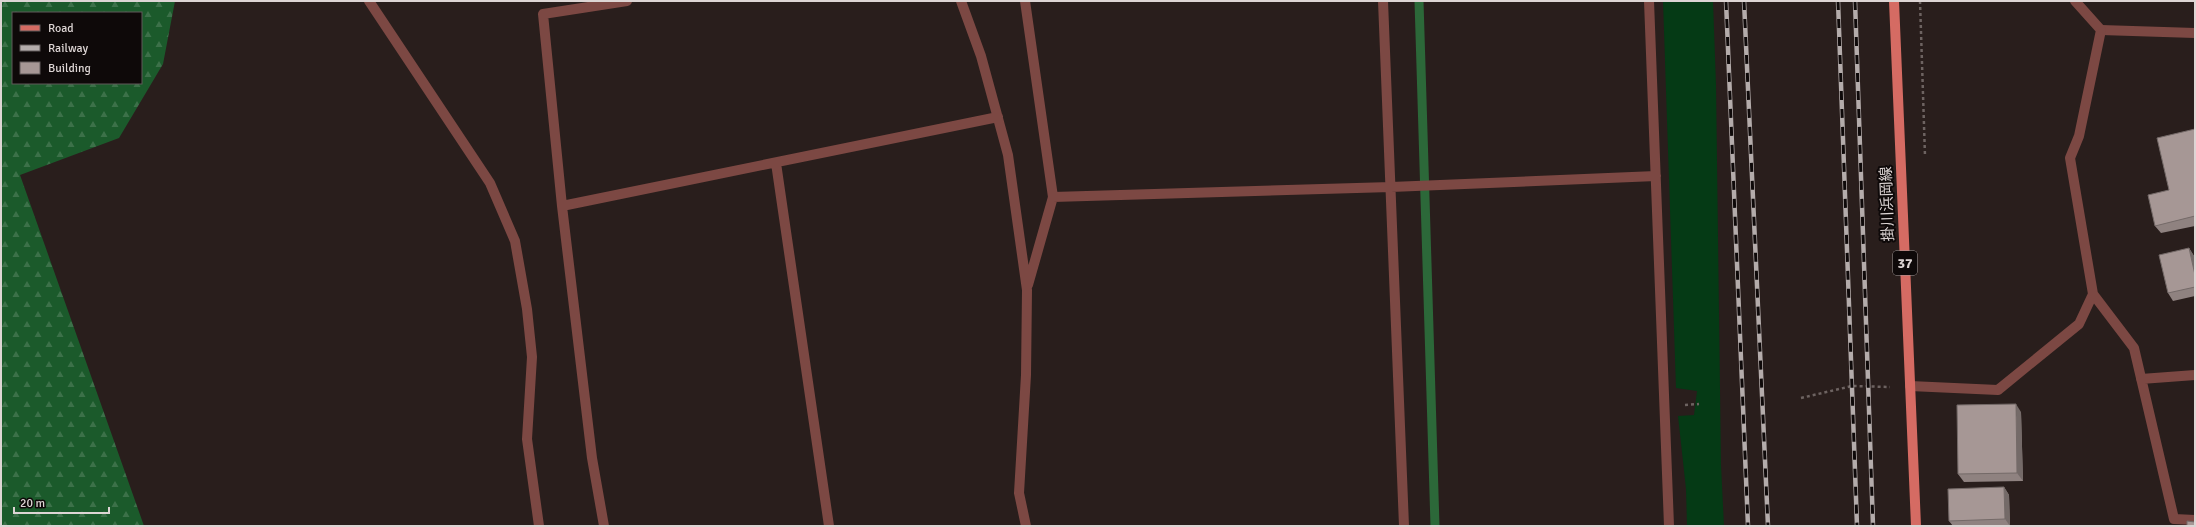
<svg xmlns="http://www.w3.org/2000/svg" width="2196" height="527" font-family="Signika,'Noto Sans JP',sans-serif">
<style>
.grass{fill:#053a15}
.forest{fill:url(#forest-firs);fill-rule:evenodd}
.lines{fill:none;stroke-linecap:round;stroke-linejoin:round}
.stream{stroke:#2c6839;stroke-width:9}
.path{stroke:#6d6361;stroke-width:2.5;stroke-dasharray:3 3;stroke-linecap:butt}
.lane{stroke:#7c4843;stroke-width:10}
.street{stroke:#7c4843;stroke-width:10}
.primary{stroke:#d56b63;stroke-width:10}
.rail-casing{stroke:#b4acab;stroke-width:4.5}
.rail{stroke:#0e0909;stroke-width:3;stroke-dasharray:9;stroke-linecap:butt}
.wall{fill:#8f8280}
.shaded-wall{fill:#746a68}
.building{fill:#a69795;stroke:#746a68}
.labels{text-anchor:middle;stroke-width:4;stroke-linejoin:round;paint-order:stroke}
.shield{fill:#0e0909;stroke:#9f9897;stroke-width:1}
.shield-label{font-size:14px;font-weight:bold;fill:#ddd5d4}
.street-label{font-size:15px;fill:#ddd5d4;stroke:#0e0909}
</style>
<defs>
<pattern id="forest-firs" width="22" height="20" patternUnits="userSpaceOnUse"><rect width="22" height="20" fill="#1b5a2b"/><path d="M5 1l3.5 6h-7zM16 11l3.5 6h-7z" fill="#3c7149"/></pattern>
</defs>
<rect width="100%" height="100%" fill="#291e1c"/>
<path class="grass" d="M1663,1H1713L1716,85L1721,465L1724,526H1687L1686,489L1678,416L1694,415L1697,391L1676,388Z"/>
<path class="forest" d="M1,1H175L163,64L119,138L20,175L144,526H1ZM13,13H141V83H13Z"/>
<g class="lines">
<path class="stream" d="M1419,1L1435,526"/>
<path class="path" d="M1920,1L1925,156
M1801,398L1852,386L1890,387
M1685,405L1699,404"/>
<path class="lane" d="M369,1L490,183L515,241L527,309L532,357L527,439L539,526
M2101,30L2195,33"/>
<path class="street" d="M961,1L981,56L1008,155L1027,290L1026,375L1019,493L1026,526
M1025,1L1053,197L1028,285
M1383,1L1404,526
M1649,1L1669,526
M776,163L829,526
M1053,197L1391,187L1656,176
M562,206L543,14L627,1
M2093,294L2134,348L2174,519L2195,520
M2141,379L2195,375
M1910,386L1998,390L2079,324L2093,294L2070,158L2079,136L2101,30L2075,1
M604,526L592,458L562,206L998,117"/>
<path class="primary" d="M1894,1L1916,526"/>
<defs>
<path id="rail" d="M1726,1L1748,526
M1744,1L1768,526
M1838,1L1857,526
M1855,1L1873,526"/>
</defs>
<use href="#rail" class="rail-casing"/>
<use href="#rail" class="rail"/>
</g>
<path class="wall" d="M2195,129V226L2161,233L2155,226L2169,190Z
M2189,248L2194,256L2195,258V296L2173,301L2168,293Z
M2021,412L2023,481L1964,482L1958,474Z
M2004,487L2009,495L2010,526H1953L1949,521Z"/>
<path class="shaded-wall" d="M2189,248L2194,256L2195,258V275Z
M2016,404L2021,412L2023,481L2017,473Z
M2004,487L2009,495L2010,526L2005,519Z"/>
<path class="building" d="M2195,129V216L2155,226L2148,195L2169,190L2157,138Z
M2189,248L2195,275V287L2168,293L2159,255Z
M2016,404L2017,473L1958,474L1957,405Z
M2004,487L2005,519L1949,521L1948,489Z
M2187,521L2195,522V526H2187Z"/>
<g class="labels">
<rect class="shield" x="1893" y="251" width="24" height="24" rx="3"/>
<g class="shield-label">
<text x="1905" y="268">37</text>
</g>
<g class="street-label">
<text transform="translate(1887 204) rotate(-92)" y="5">掛川浜岡線</text>
</g>
</g>
<rect width="2196" height="527" fill="none" stroke="#ddd5d4" stroke-width="4"/>
<rect x="12" y="12" width="130" height="72" fill="#0e0909" stroke="#615b5a"/>
<rect x="20" y="25" width="20" height="6" fill="#d56b63" stroke="#615b5a"/>
<text x="48" y="32" font-size="12" fill="#ddd5d4">Road</text>
<rect x="20" y="45" width="20" height="6" fill="#b4acab" stroke="#615b5a"/>
<text x="48" y="52" font-size="12" fill="#ddd5d4">Railway</text>
<rect x="20" y="62" width="20" height="12" fill="#a69795" stroke="#615b5a"/>
<text x="48" y="72" font-size="12" fill="#ddd5d4">Building</text>
<path d="M14 507v6h95v-6" fill="none" stroke="#ddd5d4" stroke-width="2"/>
<text x="20" y="507" font-size="12" fill="#ddd5d4" stroke="#0e0909" stroke-width="3" paint-order="stroke">20 m</text>
</svg>
